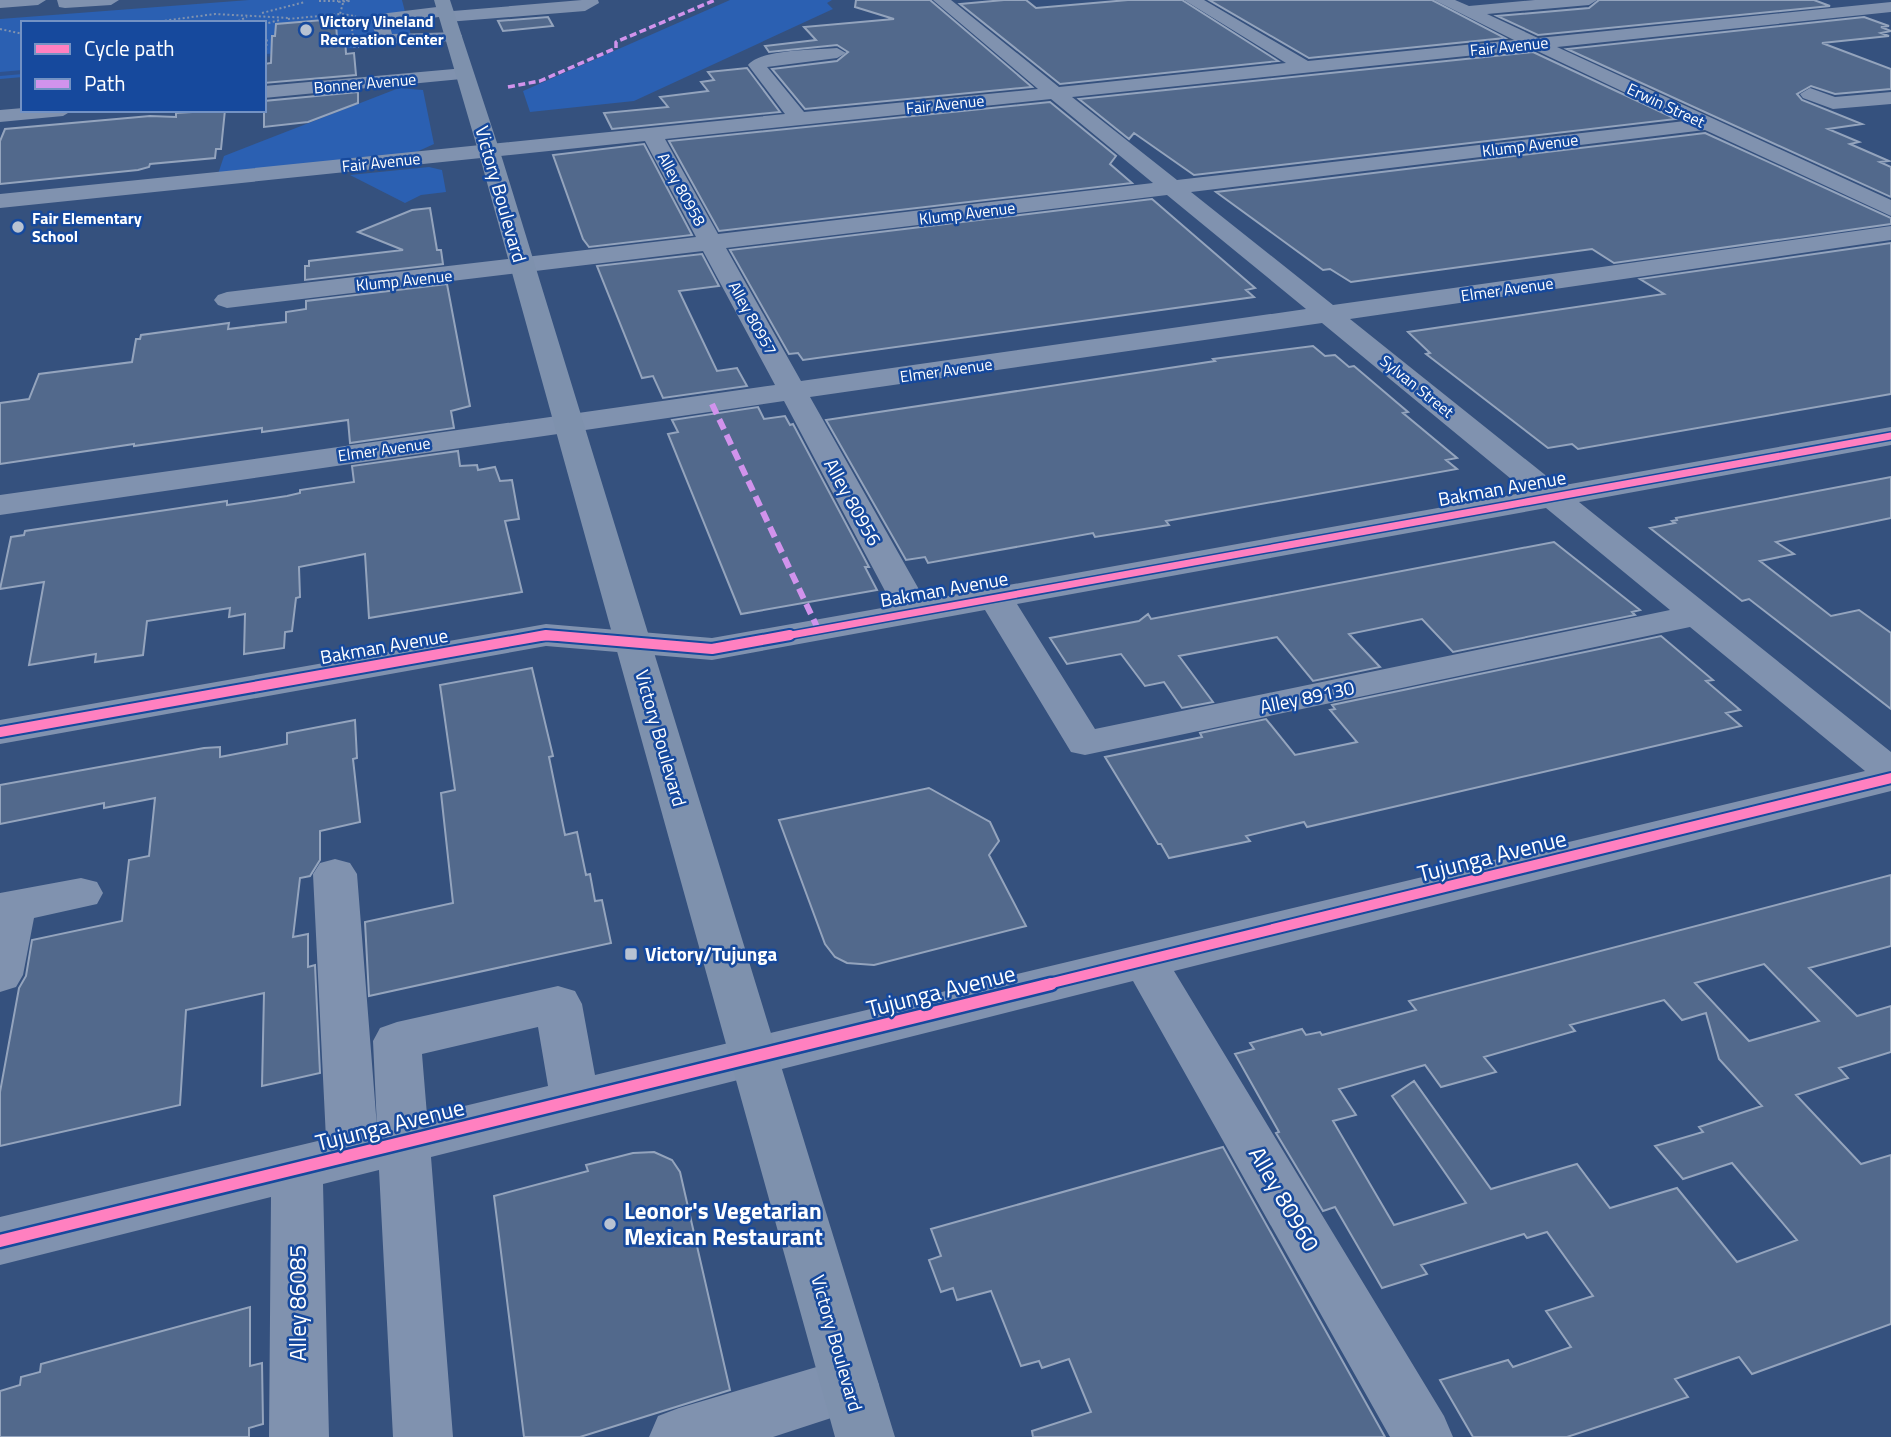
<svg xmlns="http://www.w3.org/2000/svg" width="1891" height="1437" font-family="'Titillium Web',sans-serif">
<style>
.green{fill:#2b60b2}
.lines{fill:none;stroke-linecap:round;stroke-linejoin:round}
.stream{fill:#2e528f;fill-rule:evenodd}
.building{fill:#52698c;stroke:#94a4bd;stroke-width:2;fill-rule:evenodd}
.path{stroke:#8092af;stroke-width:2;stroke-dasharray:2 2.5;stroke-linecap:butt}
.minor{fill:#8092af;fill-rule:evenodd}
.major{fill:#7e91ad;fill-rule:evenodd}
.quiet-far1{stroke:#d193ec;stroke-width:3.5;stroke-dasharray:7 3.5;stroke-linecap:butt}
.quiet{stroke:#d193ec;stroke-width:6;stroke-dasharray:11 6;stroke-linecap:butt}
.cycleway-far2-casing{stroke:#16499d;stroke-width:10}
.cycleway-far1-casing{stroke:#16499d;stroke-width:14}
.cycleway-casing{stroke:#16499d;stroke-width:17}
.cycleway-far2{stroke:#ff80c0;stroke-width:7}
.cycleway-far1{stroke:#ff80c0;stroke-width:10}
.cycleway{stroke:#ff80c0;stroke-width:12}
.poi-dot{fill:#b8c2d2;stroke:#16499d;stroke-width:2.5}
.labels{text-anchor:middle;stroke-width:5;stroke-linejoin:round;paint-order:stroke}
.far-poi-label{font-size:16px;font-weight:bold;fill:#fff;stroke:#16499d;text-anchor:start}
.far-street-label{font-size:16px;fill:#fff;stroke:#16499d}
.street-label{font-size:19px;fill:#fff;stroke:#16499d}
.poi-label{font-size:19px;font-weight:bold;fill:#fff;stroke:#16499d;text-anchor:start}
.near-street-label{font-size:23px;fill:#fff;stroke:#16499d}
.near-poi-label{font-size:23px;font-weight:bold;fill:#fff;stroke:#16499d;text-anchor:start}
</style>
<rect width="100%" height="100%" fill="#35517e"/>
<path class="green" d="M249,0H402L413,43L264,56V23H23V77L0,79V19Z
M730,0H832L827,3L833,9L634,101L530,112L523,91Z
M399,88L423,90L434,144L412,154L218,174L224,156Z
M429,167L442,170L446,192L421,195L405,203L350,175Z"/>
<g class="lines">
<path class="stream" d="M422,41L424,43L333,51L331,50Z
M288,53L286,55L264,57V54Z
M23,70V74L0,76V72Z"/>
</g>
<path class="building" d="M856,0H930L1032,87L805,109L772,69L837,61L848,52L837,45L769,52L765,46L816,40L804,27L894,19L855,7Z
M1004,0H1026L1036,8L1128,0H1182L1278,61L1060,84L960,4Z
M1209,0H1432L1505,38L1309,58Z
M1599,0H1814L1830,6L1538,35L1497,16L1589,8Z
M548,17L553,26L503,31L498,21Z
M1864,17L1889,26L1881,27L1891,31L1881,33L1889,36L1822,43L1891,69V89L1835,94L1811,86L1797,94L1802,100L1862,124L1828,129L1859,142L1850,144L1889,161L1880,162L1891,167V197L1567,49Z
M323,20V24L336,23L337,38L345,37L346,54L354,53L356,75L264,83V64L271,63L272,36H275L276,24Z
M1533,52L1676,119L1194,175L1134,133L1129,139L1079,99Z
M747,68L780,112L612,129L604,113L668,107L660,97L708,91L701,82L714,80L708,72Z
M358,92V103L308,122L264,127V101Z
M1050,102L1116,156L1110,164L1132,183L719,231L669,141Z
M225,110L221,149H216L215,158L150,164L149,167L138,170L0,184V141L5,129L150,116L176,117V113Z
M1705,133L1891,218V224L1614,263L1592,249L1351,282L1330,269L1323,270L1216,192Z
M644,144L692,235L589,247L583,239L553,155Z
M1152,199L1255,288L1246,290L1254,297L803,360L798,353L789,354L730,250Z
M430,208L437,250H441L443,264L305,280V266H309V261L403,250L358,232L412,210Z
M1891,243V394L1578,449L1572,444L1548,448L1426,354L1430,353L1408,332L1664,294L1640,279Z
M702,254L719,286L679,291L717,371L737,368L747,386L663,398L653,376L642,378L597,266Z
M447,284L470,406L451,411L454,428L350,443L348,420L262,432V428L134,446V444L0,464V403L29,399L39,374L132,362L136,339H140L141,335L229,323L228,329L286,322V312L306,309V301Z
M1313,346L1325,356L1335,355L1349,367L1354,366L1408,412L1403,413L1457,458L1446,460L1457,469L1166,521L1169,525L1095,537L1093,533L928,563L925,557L906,560L826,420L1215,361L1213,359Z
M758,407L764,419L785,416L790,425L793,424L869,567H865L877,590L741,614L668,434L678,432L672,420Z
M458,451L460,466L477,465L478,470L495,467L500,481L512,480L519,519L505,521L522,592L369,618L365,554L299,567L300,597L296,598L292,631L285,632L284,648L244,654L245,614L229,617L230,608L147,621L143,655L95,662L96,654L29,665L44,582L0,589L11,537L24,535L25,531L227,501V505L287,496L300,493V490L354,482L352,466Z
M1891,477V518L1776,542L1794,554L1760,561L1831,616L1859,610L1891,633V709L1749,599L1742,601L1650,528L1675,523L1672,521L1677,520L1676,518Z
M1554,542L1640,610L1632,612L1635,615L1453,652L1422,619L1349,634L1380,667L1313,681L1277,637L1179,656L1213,702L1182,708L1164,682L1145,686L1121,654L1067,664L1050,638L1139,621L1148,614L1151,619Z
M1661,636L1713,680L1706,681L1740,710L1726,713L1741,726L1307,827L1304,822L1246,836L1250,841L1169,858L1161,844H1158L1105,757L1202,737L1200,733L1266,719L1295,755L1357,742L1330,710L1335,709L1332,705Z
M532,668L553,756L549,757L565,835L577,832L586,875L590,874L595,901L602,900L611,943L369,996L365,922L453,903L441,793L455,790L440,685Z
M355,720L357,758L353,759L360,822L320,831V860L310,876L300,878L293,937L308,934V967L315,965L320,1073L262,1086L264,993L186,1010L180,1105L0,1146V1092L19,988L26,976L32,940L122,921L129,860L149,856L155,798L104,808V803L0,824V785L204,748L220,747V757L287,744V733Z
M929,788L990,822L999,841L989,855L1026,926L874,965L847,963L835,957L825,944L779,820Z
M1891,875V946L1809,968L1857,1016L1891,1006V1052L1839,1068L1848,1078L1796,1095L1861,1164L1891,1155V1324L1752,1374L1739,1357L1675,1379L1688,1397L1567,1437H1473L1440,1380L1508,1360L1513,1367L1571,1347L1546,1311L1593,1296L1547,1232L1527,1238L1524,1234L1421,1265L1427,1274L1382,1288L1335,1207L1323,1211L1276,1133L1279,1132L1235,1054L1254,1049L1250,1043L1302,1029L1306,1035L1320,1032L1322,1035L1416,1010L1409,1001ZM1764,964L1819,1021L1749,1041L1695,983ZM1664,1000L1682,1020L1706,1013L1719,1059L1762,1106L1699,1127L1703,1132L1655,1146L1683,1179L1732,1163L1797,1240L1737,1262L1677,1188L1610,1208L1577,1164L1491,1189L1414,1081L1392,1096L1466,1203L1394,1225L1333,1121L1356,1115L1339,1089L1425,1065L1441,1087L1496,1072L1484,1057L1575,1031L1570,1025Z
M1223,1147L1385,1437H1033L1032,1431L1091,1412L1069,1359L1042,1368L1039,1361L1021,1366L991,1291L957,1300L953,1288L941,1292L929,1260L941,1256L931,1229Z
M654,1152L672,1160L680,1172L730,1390L580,1437H524L494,1196L588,1171L586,1165L633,1153Z
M250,1307V1366L262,1363L263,1424L249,1428V1437H0V1391L20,1385L21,1377L40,1372L41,1364Z"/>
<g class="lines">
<path class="path" d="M346,0L350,1L337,2Z
M319,1H338
M343,3L340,14L356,16
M262,13L305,2
M288,19L340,14
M326,22L338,19L342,22L351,21
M147,23L215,14L290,18
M234,23L247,17
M264,24L280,20
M0,29L23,34
M352,29L354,47H359
M264,38H267L266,51"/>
<path class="minor" d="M0,0H46L38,5L0,8Z
M57,0H119L111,5L65,8L59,7Z
M582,0H598L599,3L585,11L447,22L439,17L389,23L392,34L459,32L462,36L459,40L453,41L378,44L371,19L380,14L445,6L453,11Z
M933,0H951L1059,87L1286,63L1184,0H1204L1308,61L1514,40L1434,0H1455L1469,6L1535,0H1597L1589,5L1487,14L1538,38L1891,2V12L1557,47L1891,200V216L1705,130L1191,192L1333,305L1891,226V240L1350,319L1559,486L1891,427V445L1579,502L1891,752V791L1174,971L1444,1416L1453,1437H1390L1133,981L431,1157L453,1437H393L379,1170L323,1184L329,1437H269L271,1197L0,1265V1217L326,1139L313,874L320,863L335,859L350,863L357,874L377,1127L373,1041L380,1028L397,1022L558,986L575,991L582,1004L595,1075L1865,771L1690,627L1085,755L1071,752L985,610L712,660L546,646L0,744V720L546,624L712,638L893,606L784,401L0,515V495L775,385L703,251L227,308L218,305L214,300L218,295L227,292L696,237L645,141L0,208V194L785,114L748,65C761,49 815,50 837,48L846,53L837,58L767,67L804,112L1038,89ZM1533,49L1685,121L1177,180L1072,97ZM1051,99L1153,183L718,234L665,139ZM1167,195L1306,309L801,381L726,248ZM1322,323L1527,492L925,600L810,397ZM1546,508L1670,610L1095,729L1017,604ZM538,1027L548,1086L427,1115L422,1054Z
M465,68L474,74L472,78L264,98V86Z
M1810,88L1835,97L1891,92V104L1833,109L1803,98L1800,94Z
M23,108V110H73L63,116L0,122V110Z
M81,878L97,882L103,893L97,904L34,918L23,975L16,987L0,992V893Z
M850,1357L871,1365L879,1385L871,1405L773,1437H649L658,1416L679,1408Z"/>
<path class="major" d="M434,0H450L503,161L895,1437H835L481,161Z"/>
<path class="quiet-far1" d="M508,87L540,81L616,48V42L715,0"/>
<path class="quiet" d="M712,404L818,629"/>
<defs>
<path id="cycleway-far2" d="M536,637H566
M780,637L1891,436"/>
<path id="cycleway-far1" d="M0,732L546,635L712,649L790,635
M1044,985L1891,778"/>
<path id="cycleway" d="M0,1241L1051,984"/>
</defs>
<use href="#cycleway-far2" class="cycleway-far2-casing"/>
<use href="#cycleway-far1" class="cycleway-far1-casing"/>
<use href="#cycleway" class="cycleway-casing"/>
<use href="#cycleway-far2" class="cycleway-far2"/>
<use href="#cycleway-far1" class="cycleway-far1"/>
<use href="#cycleway" class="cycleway"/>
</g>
<g class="poi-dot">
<circle cx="306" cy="30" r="7"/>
<circle cx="18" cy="227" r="7"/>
<rect x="624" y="947" width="14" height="14" rx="3.5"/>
<circle cx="610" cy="1224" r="7"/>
</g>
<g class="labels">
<g class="far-poi-label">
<text x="320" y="27">Victory Vineland<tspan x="320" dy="18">Recreation Center</tspan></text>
<text x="32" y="224">Fair Elementary<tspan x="32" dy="18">School</tspan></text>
</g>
<g class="far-street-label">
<text transform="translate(1509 46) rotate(-6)" y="6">Fair Avenue</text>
<text transform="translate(365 83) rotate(-5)" y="6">Bonner Avenue</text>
<text transform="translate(945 104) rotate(-6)" y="6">Fair Avenue</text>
<text transform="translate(1666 105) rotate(25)" y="6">Erwin Street</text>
<text transform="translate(1530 145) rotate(-7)" y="6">Klump Avenue</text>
<text transform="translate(381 162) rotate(-6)" y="6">Fair Avenue</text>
<text transform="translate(682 189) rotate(61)" y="6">Alley 80958</text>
<text transform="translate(967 213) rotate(-7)" y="6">Klump Avenue</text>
<text transform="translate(404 280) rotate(-6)" y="6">Klump Avenue</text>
<text transform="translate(1507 289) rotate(-8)" y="6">Elmer Avenue</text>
<text transform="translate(753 318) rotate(61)" y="6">Alley 80957</text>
<text transform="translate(946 370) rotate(-8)" y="6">Elmer Avenue</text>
<text transform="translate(1417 386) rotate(39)" y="6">Sylvan Street</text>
<text transform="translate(384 449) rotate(-8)" y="6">Elmer Avenue</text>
</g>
<g class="street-label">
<text transform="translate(501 194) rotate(74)" y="7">Victory Boulevard</text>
<text transform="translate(1502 488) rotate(-10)" y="7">Bakman Avenue</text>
<text transform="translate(853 502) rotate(61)" y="7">Alley 80956</text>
<text transform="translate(944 589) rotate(-10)" y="7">Bakman Avenue</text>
<text transform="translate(384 646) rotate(-10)" y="7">Bakman Avenue</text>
<text transform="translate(1307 697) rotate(-12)" y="7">Alley 89130</text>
<text transform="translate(661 738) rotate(74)" y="7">Victory Boulevard</text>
<text transform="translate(837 1343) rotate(74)" y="7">Victory Boulevard</text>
</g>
<g class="poi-label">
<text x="645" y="961">Victory/Tujunga</text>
</g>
<g class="near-street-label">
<text transform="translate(1492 856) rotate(-14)" y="8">Tujunga Avenue</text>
<text transform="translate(941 991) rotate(-14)" y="8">Tujunga Avenue</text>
<text transform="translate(390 1125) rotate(-14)" y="8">Tujunga Avenue</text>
<text transform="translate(1284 1199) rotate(60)" y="8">Alley 80960</text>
<text transform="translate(298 1303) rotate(-90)" y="8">Alley 86085</text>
</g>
<g class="near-poi-label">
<text x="624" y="1219">Leonor's Vegetarian<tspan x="624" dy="26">Mexican Restaurant</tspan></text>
</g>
</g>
<rect x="21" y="21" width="245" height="91" fill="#16499d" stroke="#7392c4" stroke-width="2"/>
<rect x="35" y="44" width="35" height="10" fill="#ff80c0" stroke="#7392c4" stroke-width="2"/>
<text x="84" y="56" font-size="21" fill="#ffffff">Cycle path</text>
<rect x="35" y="79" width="35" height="10" fill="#d193ec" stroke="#7392c4" stroke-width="2"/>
<text x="84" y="91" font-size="21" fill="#ffffff">Path</text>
</svg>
